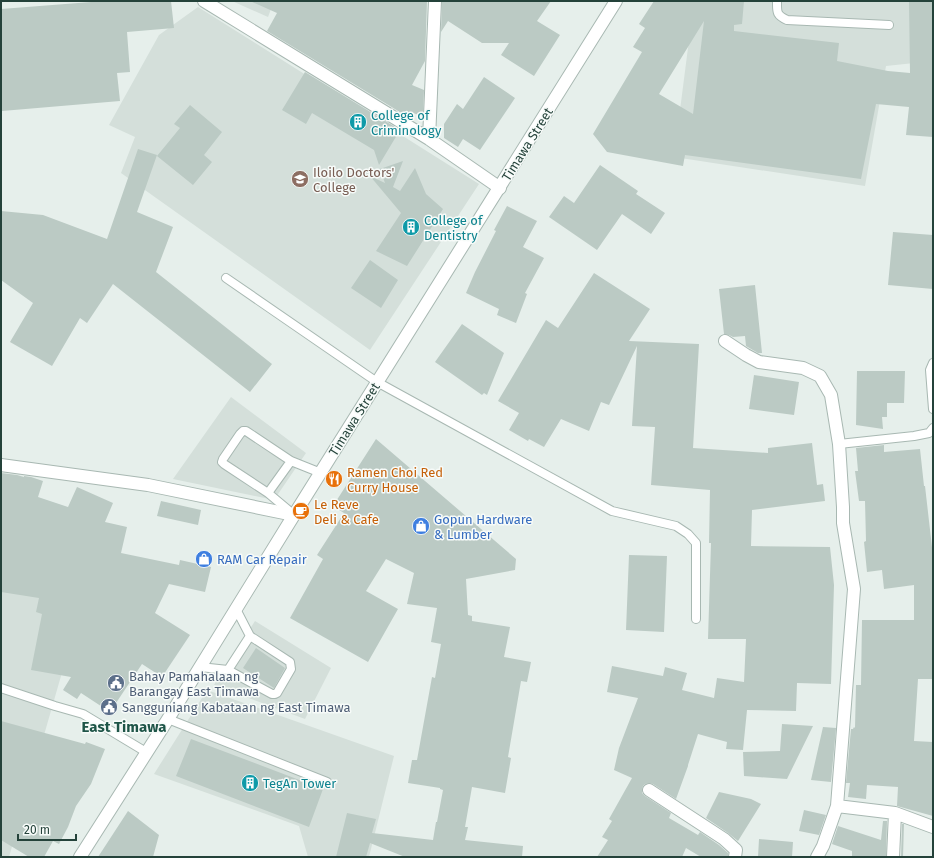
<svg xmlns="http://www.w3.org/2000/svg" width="934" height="858" font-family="'Fira Sans',sans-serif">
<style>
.built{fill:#d4dfda}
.building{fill:#bbcac4;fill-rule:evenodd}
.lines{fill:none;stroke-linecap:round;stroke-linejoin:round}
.service-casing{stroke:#a8b8b2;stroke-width:10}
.minor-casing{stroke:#a8b8b2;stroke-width:14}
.tertiary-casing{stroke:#a8b8b2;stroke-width:14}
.service{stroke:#fff;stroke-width:8}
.minor{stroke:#fff;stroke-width:12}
.tertiary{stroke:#fff;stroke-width:12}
.labels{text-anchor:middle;stroke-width:3;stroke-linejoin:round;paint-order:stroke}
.culture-label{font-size:13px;fill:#0d838f;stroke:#f7fbf9;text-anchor:start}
.street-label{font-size:13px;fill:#24423a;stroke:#f7fbf9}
.education-label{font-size:13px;fill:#785e54;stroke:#f7fbf9;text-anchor:start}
.food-label{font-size:13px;fill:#c56008;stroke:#f7fbf9;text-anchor:start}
.shop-label{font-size:13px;fill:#366cbe;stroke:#f7fbf9;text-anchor:start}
.service-label{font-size:13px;fill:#4e5e75;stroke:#f7fbf9;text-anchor:start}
.quarter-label{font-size:15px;font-weight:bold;fill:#1f5548;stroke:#f7fbf9}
</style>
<rect width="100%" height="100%" fill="#e6efeb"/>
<path class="built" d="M232,1H274L268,17Z
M694,1H933V61L886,66L865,186L674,157Z
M198,7L479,184L370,350L121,173L135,137L109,125L159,35Z
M231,397L306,453L274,500L173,479Z
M1,555L90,575L9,857H1Z
M255,621L331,668L305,719L214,685Z
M207,690L394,756L369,857H308L299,826L154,774Z"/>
<path class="building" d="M104,1H171L174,28L127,32L130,72L117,73L120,101L2,111L1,94V9Z
M250,1H427L425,61L412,85L424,90L423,111L421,116L411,112L408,117L267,31L277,13Z
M442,1H551L537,21L560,35L534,76L501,55L509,43H482L448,21L441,32Z
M654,1H744L742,24L734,25V31L839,43L837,61L888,71L910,73L909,1H933V137L906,135L909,107L876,104L861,179L685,155L683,166L607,152L593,134L642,52L633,47L645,28L639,24ZM704,21L693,114L659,94Z
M305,72L400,130L379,165L374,150L312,113L306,124L282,110Z
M484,77L515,98L480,150L463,139L458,147L444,138V124L457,104L463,109Z
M190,105L222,132L204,155L212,162L193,185L157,156L180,128L174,124Z
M138,149L157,155L137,212L173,227L156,272L272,364L250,392L113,284L87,323L80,318L52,366L10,342L33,303L1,280V211L43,215L107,239Z
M403,161L393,187L400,191L415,168L426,194L443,209L407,266L376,251L401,213L370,176L385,183L380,169Z
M600,165L638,191L636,194L665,213L651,234L622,214L597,250L549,217L564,196L574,203Z
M507,206L537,221L523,247L544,258L525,293L527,294L516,323L497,315L499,309L466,293L475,272L496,231L494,230Z
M893,232L933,235V289L888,285Z
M370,260L398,280L381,308L351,288Z
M594,273L650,309L629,341L699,344L693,448L768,453V448L812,443L817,485L823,484L825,501L752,510L751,546L830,547L834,585L831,684L797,683L796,711L747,710L743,750L726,749L727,742L698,734L688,765V766L676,799L653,784L650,783L645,784L643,786L642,789V793L645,796L671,813L669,818L698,835L700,832L719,845L728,853V857H701L686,848L682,857H597L608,840L602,837L612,821L609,819L632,778L614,770L619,748L638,698L607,692L612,666L663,676L665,667L687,673L682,690L714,698L717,678L744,682L746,639H708L711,543H709L710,490L651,485L655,427L632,426L637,346L609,405L601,402L589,431L561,419L544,447L529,439L528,441L509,430L519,413L498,401L546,320L558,328Z
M755,285L762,353H758L746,346L745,336L733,337L729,335L724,334L719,289Z
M462,324L504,353L487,395L484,393L482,395L435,362Z
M857,371H905L904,403H887V417H882L883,429L856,425Z
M754,375L799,382L794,415L749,409Z
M376,439L516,559L515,570L466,579L468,615L472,616V621L510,627L504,657L531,662L527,682L521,681L508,757L511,758L505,793L472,787L465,827H468L465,840L523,846L522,857H405L370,843L366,857H336L347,813L376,819L372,833L433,840L436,822H437L443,790L440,789V788L408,783L412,760H417L432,677L435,678L441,644L431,642L437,608L407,604L414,573L386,559L366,591L398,609L368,662L290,618L323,559L317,555L344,513L333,506Z
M884,445V452L920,449L924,486H925L933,556V679H918L914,741L933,742V816L897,806L898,787L867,785L866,799L848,797L850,783H846L851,729H853L854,727L855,728L856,685H861L862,620H914V585L884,589L882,570L867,572L864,542L866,541L865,501H859L855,471H858L856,448Z
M1,473L17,475L24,477V476L31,477L43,481L38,497L68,507L77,487L113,503L105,522L127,527L121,553L179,565L180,560L211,567L205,592L169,584L155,613L190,635L162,677L142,664L110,712L81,693L77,699L63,690L71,677L31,670L42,614L36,612L39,598L1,592Z
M161,501L201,510L198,525L157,516Z
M629,555L667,556L664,632L626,630Z
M256,648L285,668L274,688L243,668Z
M1,721L85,744L86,742L105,749L91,784L76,806L68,827L59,844L53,841L44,857H29L1,840Z
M782,724L813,726L787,779L744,776L743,752L780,751Z
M823,727L836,728L831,782L811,780Z
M191,739L323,789L309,827L176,776Z
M719,792L751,799L761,804L738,841L728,833L706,818Z
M804,810L826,815L819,835L799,831Z
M128,811L159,835L153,857H98Z
M883,821H887L886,857H852V851L832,844L838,826L881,840Z
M902,824H904L903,857H901Z
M759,839L793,842L792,857H758Z"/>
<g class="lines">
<defs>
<path id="service" d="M777,1C777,12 776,15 787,20L889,25
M226,278L377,382L612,511L676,526L688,534L696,543V619
M933,363L930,370L933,409
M839,444L914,436L929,433L933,428
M268,493L291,461
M293,514L268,493L224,464L222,462L223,459L240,434L243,431H246L291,461L321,473
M200,667L228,670L272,694H275L277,693L291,669L290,662L250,636L236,609
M228,670L250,636
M1,688L55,706L83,714L146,752
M168,719L327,782"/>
<path id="minor" d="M204,1L429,139L500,188
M429,139L435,1
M725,341L746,355L759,362L803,368L820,376L831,395L839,444L843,507V523L854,589L837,806L823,846L817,857
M1,465L148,485L294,515
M649,790L724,839L736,850L735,857
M837,806L895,813L933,827
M893,857L895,813"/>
<path id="tertiary" d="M80,857L168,719L294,515L616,1"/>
</defs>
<use href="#service" class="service-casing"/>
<use href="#minor" class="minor-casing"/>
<use href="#tertiary" class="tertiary-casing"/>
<use href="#service" class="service"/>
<use href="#minor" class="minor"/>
<use href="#tertiary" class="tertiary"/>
</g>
<defs>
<symbol id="building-disc" viewBox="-11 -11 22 22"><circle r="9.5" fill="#0f9aa8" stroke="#f7fbf9"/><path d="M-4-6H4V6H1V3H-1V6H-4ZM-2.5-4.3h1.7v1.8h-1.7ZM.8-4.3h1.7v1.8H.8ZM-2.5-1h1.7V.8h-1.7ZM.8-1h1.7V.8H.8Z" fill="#fff"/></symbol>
<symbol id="university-disc" viewBox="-11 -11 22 22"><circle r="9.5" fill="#8d6e63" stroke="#f7fbf9"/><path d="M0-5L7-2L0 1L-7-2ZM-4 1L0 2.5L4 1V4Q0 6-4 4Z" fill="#fff"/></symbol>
<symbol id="restaurant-disc" viewBox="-11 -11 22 22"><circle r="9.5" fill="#e8710a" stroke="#f7fbf9"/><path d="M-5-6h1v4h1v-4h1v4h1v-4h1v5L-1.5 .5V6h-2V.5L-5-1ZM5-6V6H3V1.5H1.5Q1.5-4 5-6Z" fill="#fff"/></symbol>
<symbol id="cafe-disc" viewBox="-11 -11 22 22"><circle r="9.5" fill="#e8710a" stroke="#f7fbf9"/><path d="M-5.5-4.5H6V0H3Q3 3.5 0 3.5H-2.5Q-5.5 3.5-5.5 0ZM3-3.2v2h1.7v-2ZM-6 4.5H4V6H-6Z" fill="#fff"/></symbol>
<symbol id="shop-disc" viewBox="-11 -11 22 22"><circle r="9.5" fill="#3f7fe0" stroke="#f7fbf9"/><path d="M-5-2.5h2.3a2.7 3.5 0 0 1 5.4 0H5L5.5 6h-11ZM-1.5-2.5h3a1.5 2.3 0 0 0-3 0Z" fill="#fff"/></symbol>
<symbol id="civic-disc" viewBox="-11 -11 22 22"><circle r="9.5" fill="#5c6f8a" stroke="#f7fbf9"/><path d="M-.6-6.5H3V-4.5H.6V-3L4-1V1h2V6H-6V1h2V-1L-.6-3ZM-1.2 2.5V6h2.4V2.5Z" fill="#fff"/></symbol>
</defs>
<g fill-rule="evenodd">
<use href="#building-disc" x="348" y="112" width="20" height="20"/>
<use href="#university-disc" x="290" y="169" width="20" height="20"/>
<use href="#building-disc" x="401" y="217" width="20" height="20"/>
<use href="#restaurant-disc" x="324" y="469" width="20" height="20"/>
<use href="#cafe-disc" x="291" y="501" width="20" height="20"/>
<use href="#shop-disc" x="411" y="516" width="20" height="20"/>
<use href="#shop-disc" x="194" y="549" width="20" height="20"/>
<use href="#civic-disc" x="106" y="673" width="20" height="20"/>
<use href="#civic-disc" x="99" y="697" width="20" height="20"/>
<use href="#building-disc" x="240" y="773" width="20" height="20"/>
</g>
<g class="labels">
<g class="culture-label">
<text x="371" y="120">College of<tspan x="371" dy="15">Criminology</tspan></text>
<text x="424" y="225">College of<tspan x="424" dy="15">Dentistry</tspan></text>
<text x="263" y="788">TegAn Tower</text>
</g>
<g class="street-label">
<text transform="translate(527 144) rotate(-58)" y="5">Timawa Street</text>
<text transform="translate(354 419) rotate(-58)" y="5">Timawa Street</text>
</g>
<g class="education-label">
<text x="313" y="177">Iloilo Doctors'<tspan x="313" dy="15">College</tspan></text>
</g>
<g class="food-label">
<text x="347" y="477">Ramen Choi Red<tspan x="347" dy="15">Curry House</tspan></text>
<text x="314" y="509">Le Reve<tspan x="314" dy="15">Deli &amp; Cafe</tspan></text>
</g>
<g class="shop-label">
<text x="434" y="524">Gopun Hardware<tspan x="434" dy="15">&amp; Lumber</tspan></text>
<text x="217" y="564">RAM Car Repair</text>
</g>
<g class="service-label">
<text x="129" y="681">Bahay Pamahalaan ng<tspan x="129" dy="15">Barangay East Timawa</tspan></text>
<text x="122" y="712">Sangguniang Kabataan ng East Timawa</text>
</g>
<g class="quarter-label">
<text x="124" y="732">East Timawa</text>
</g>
</g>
<rect width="934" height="858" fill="none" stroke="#24423a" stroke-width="4"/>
<path d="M18 834v6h58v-6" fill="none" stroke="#24423a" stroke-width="2"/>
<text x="24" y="834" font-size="12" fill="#24423a" stroke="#f7fbf9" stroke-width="3" paint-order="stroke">20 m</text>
</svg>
